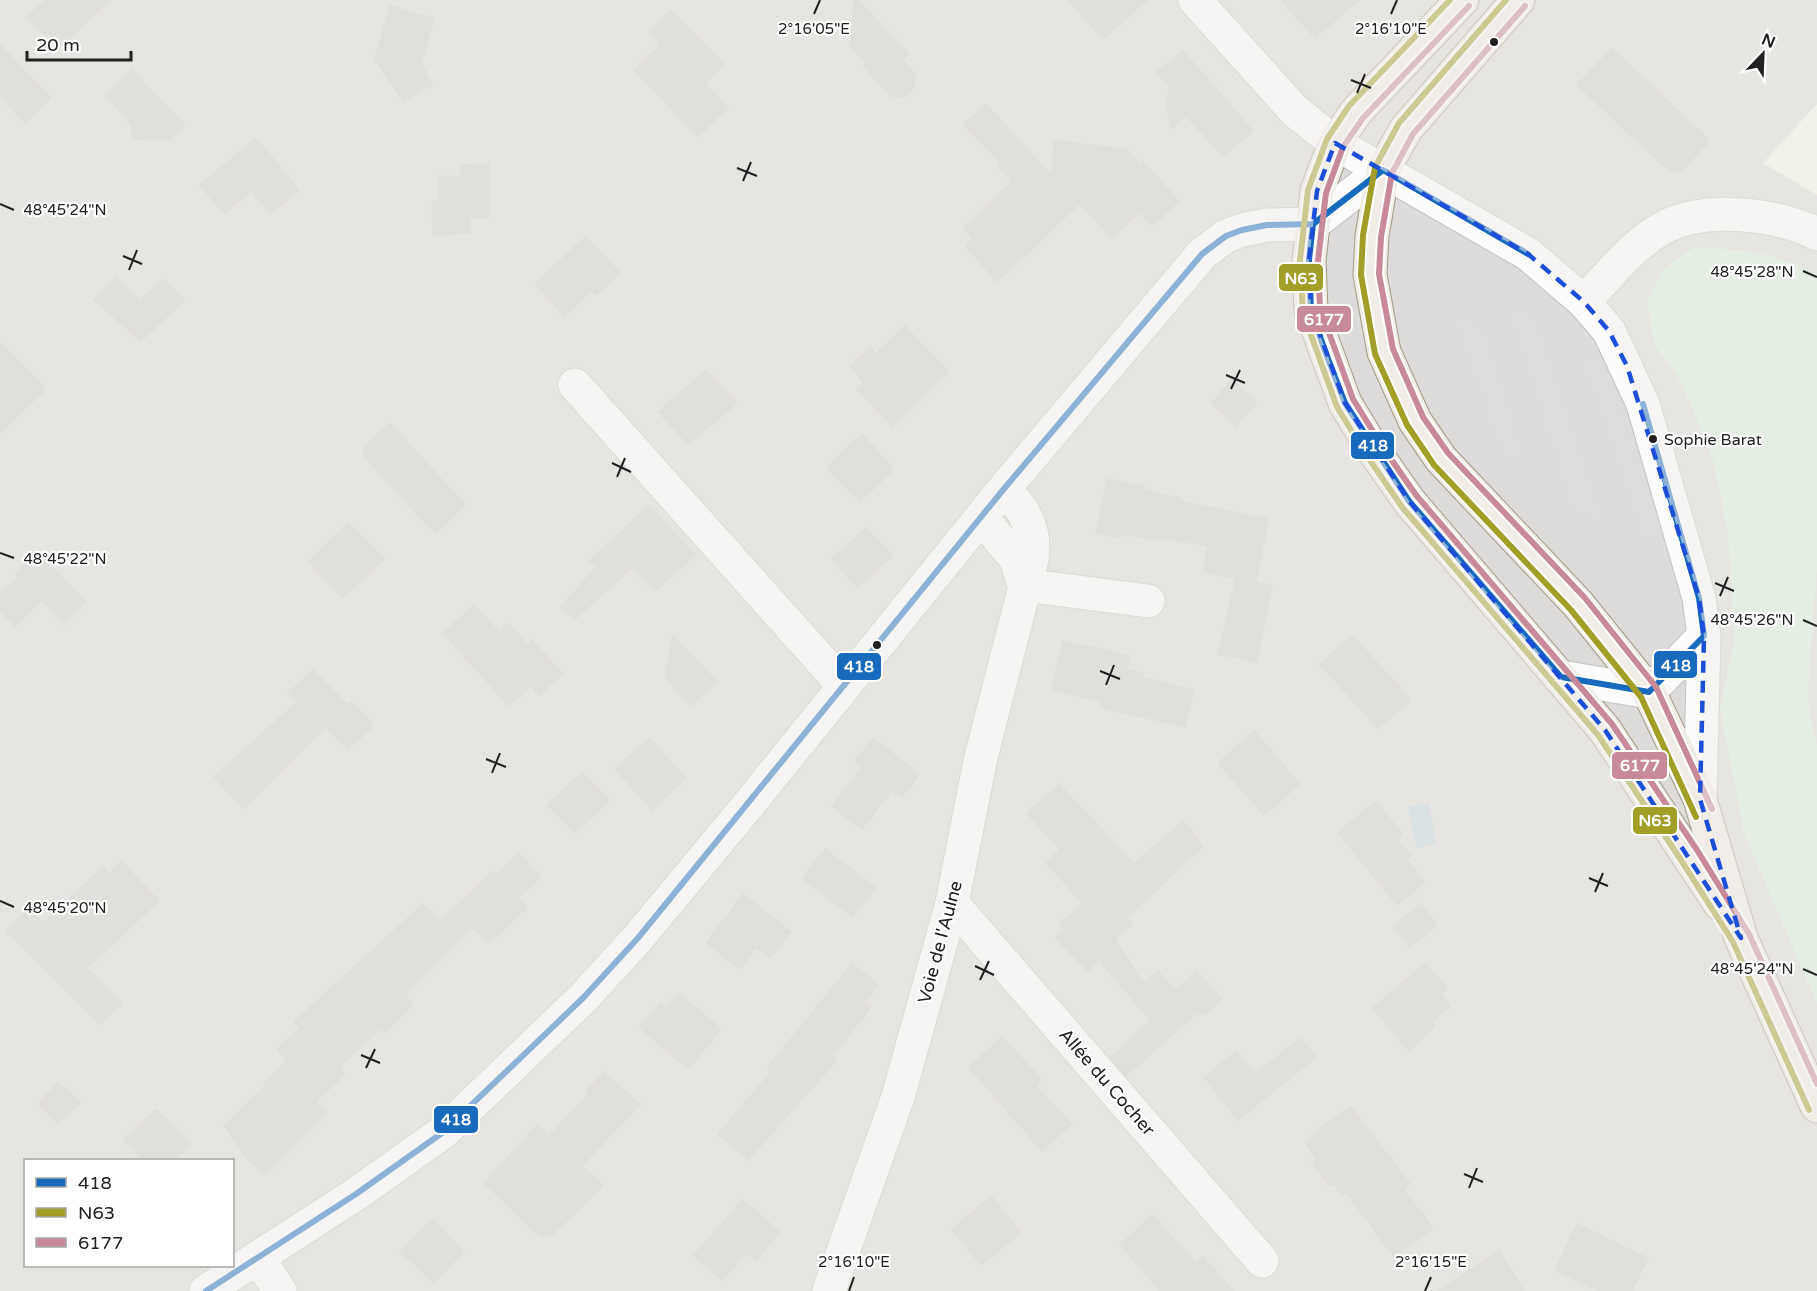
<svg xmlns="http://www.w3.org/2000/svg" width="1817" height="1291" font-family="'Varela Round',sans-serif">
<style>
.residential{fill:#dddcda;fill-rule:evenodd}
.education{fill:#f5f5e6}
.park{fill:#daf0dc}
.parking{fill:#dedddc}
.water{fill:#c0d5dd}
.building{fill:#d1cfcc;stroke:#d1cecb;stroke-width:1.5}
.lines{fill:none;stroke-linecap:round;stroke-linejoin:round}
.minor-casing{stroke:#c4c3c1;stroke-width:35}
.major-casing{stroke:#a29b88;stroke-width:35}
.minor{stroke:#fcfcfc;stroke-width:33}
.major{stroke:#f1ede6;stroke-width:33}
.bus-1-casing{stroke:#fff;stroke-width:10}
.bus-2-casing{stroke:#fff;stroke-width:10}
.bus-3-casing{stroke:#fff;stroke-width:10}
.bus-1{stroke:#186abd;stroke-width:6}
.bus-2{stroke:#a29f28;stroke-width:6}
.bus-3{stroke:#c88a99;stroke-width:6}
.marked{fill:none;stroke:#1d4ed8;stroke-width:4.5;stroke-dasharray:12 8;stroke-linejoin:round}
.ticks{fill:none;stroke:#202020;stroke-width:2}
.bus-dot{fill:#202020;stroke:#fff;stroke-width:2}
.labels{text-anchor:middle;stroke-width:4.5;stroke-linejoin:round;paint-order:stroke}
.bus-label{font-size:16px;fill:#202020;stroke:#fff;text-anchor:start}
.street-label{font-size:18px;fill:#202020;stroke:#fff}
.ticks-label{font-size:15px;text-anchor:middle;fill:#202020;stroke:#fff;stroke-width:4.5;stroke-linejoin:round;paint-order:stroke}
.line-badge{stroke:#fff;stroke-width:2}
.badge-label{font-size:16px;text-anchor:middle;font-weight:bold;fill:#fff}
</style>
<rect width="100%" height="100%" fill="#eeece9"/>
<path class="residential" d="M0,0H1817V1291H0ZM26,1160H232V1266H26Z"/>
<path class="education" d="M1817,104V195L1763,163Z"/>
<path class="park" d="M1693,248C1737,248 1777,253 1817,274V568L1807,699L1817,747V1004L1744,833L1720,708L1734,644L1728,533L1714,463L1692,407L1677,375L1655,346L1647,301L1663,269Z"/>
<path class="parking" d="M896,0H963L1055,98L1023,138Z
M1620,0H1817V18L1709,132L1596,26Z
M1502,299L1538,314L1611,538L1569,507Z
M1450,311L1486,326L1532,472L1500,457Z
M1575,350L1605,359L1665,533L1643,546Z"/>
<path class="water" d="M1429,803L1436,844L1416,848L1408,807Z"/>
<path class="building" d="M45,0H110L59,49L27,17Z
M854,0H857L909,54L902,59L916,74L914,87L905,97H892L863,66L866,64L850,46Z
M1068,0H1147L1103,39Z
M1281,0H1359L1315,38Z
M390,6L434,18L421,63L433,84L404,102L375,59Z
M671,10L724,64L705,83L728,107L698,137L634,70L660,45L649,32Z
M0,45L51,98L26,123L0,96Z
M1612,48L1710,141L1680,172L1668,170L1577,85Z
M1183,51L1253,131L1223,156L1186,116L1171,129L1167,102L1169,87L1157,72Z
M132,70L185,125L170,140L132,139V124L106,96Z
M986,104L1052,176L1054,140L1127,150L1140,165L1143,162L1179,201L1152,226L1140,212L1112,238L1079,204L997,282L965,245L973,238L964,228L1012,181L999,167L1002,164L964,125Z
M256,138L299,190L271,214L251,191L224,214L200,185Z
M489,164V218H470V233L433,235L432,202L440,201V176H460V165Z
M586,236L620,273L596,295L592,291L564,316L535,284Z
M116,278L139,301L164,279L185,300L141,341L94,300Z
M905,326L948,372L893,427L857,390L864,383L850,366L870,347L876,354Z
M0,343L46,389L0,433Z
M706,370L737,403L688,444L658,412Z
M1232,379L1257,403L1236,426L1212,403Z
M390,423L465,505L435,533L364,457V446Z
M862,434L894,469L860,502L827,467Z
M1107,479L1144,486V490L1181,498L1180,501L1268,519L1256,582L1203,572L1208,546L1157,537L1156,540L1122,534L1121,538L1096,533Z
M649,505L695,555L655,591L632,568L574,620L561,607L596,567L590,561Z
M349,523L384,559L343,598L308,562Z
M866,528L892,555L858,588L832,559Z
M38,551L86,602L64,624L41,600L15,626L0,611V594L18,577L15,574Z
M1236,578L1272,586L1257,662L1218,654Z
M474,605L499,632L508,623L528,645L532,640L563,674L539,695L531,686L509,706L443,633Z
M673,635L717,682L691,706L665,678Z
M1352,635L1411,700L1378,729L1320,664Z
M1063,641L1129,656L1127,669L1144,673L1143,678L1194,690L1185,727L1100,707L1101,702L1052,690Z
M313,670L348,705L351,702L374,725L348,750L326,727L243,809L214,777L297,702L288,693Z
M1254,731L1300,784L1264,815L1218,763Z
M649,738L686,778L652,810L615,769Z
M873,738L919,774L902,797L892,790L862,829L832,806L862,767L855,761Z
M582,772L609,800L575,833L547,805Z
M1059,784L1134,864L1183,821L1203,846L1127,918L1132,923L1115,939L1143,984L1158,971L1175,991L1197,972L1222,999L1205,1015L1197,1013L1126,1076L1111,1058L1150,1020L1099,960L1088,971L1055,938L1065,929L1060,923L1083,904L1046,862L1060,850L1027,813Z
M1376,801L1402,834L1397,839L1411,856L1406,860L1425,882L1397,905L1338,832Z
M825,849L876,888L853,917L802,878Z
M519,853L540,877L518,898L527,907L489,943L473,927L405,995L414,1004L385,1032L381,1028L339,1067L345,1074L316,1102L327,1113L265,1175L246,1157L224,1126L266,1086L263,1083L287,1061L277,1050L300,1028L294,1022L423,904L441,921L492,871L495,875Z
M122,862L159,901L87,968L122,1003L100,1025L6,931L28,909L43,923L103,867L109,874Z
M743,894L791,932L770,958L756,947L740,969L706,943Z
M1421,904L1437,925L1410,947L1393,926Z
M1425,963L1447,988L1441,994L1450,1006L1432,1022L1435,1027L1409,1051L1373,1008Z
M852,964L878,984L863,1003L870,1008L833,1056L837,1060L748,1160L718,1134L771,1072L767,1068Z
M678,993L721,1029L688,1069L639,1027L661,1003L666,1007Z
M1002,1037L1042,1080L1036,1086L1072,1124L1042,1151L969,1067Z
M1301,1038L1316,1057L1238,1120L1204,1077L1237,1051L1255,1074Z
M604,1072L640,1104L582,1166L603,1186L551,1236L547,1233L541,1237L484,1183L538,1125L549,1136L589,1094L586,1091Z
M58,1082L80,1103L58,1124L39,1103Z
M1351,1107L1410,1184L1404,1189L1433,1229L1394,1257L1346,1192L1341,1195L1333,1184L1330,1186L1322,1176L1312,1163L1317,1159L1305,1142L1319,1131L1318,1129Z
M156,1109L191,1143L174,1161H145L124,1140Z
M991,1196L1021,1233L981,1265L952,1229Z
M743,1200L780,1232L756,1260L746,1253L722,1281L694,1255Z
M1152,1215L1196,1263L1203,1257L1233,1291H1161L1120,1245Z
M433,1219L464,1251L434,1283L400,1251Z
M1577,1224L1648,1258L1632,1291H1599L1555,1270Z
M1499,1251L1524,1291H1438Z"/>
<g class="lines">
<defs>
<path id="minor" d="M1195,0L1295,111L1335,143L1528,254L1584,302L1609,331L1643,404L1699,598L1704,636L1649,692L1561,677
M1584,302C1607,278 1631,246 1661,229C1702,205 1775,213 1817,234
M575,385L844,686
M981,517L1016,559L1024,585
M1024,585L1148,601
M1700,799L1704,636
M952,903L1262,1261
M258,1258L280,1291
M206,1291L356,1194L442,1133L583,998L638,938L749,804L1003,490L1202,254L1226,236L1242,230L1267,225L1313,224L1383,170
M829,1291L898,1097L952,903L981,757L1032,559C1036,530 1025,507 1003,490"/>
<path id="major" d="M1462,0L1356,112L1335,143L1317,191L1309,260L1311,310L1345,403L1374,451L1409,501L1605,730L1720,904
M1518,0L1406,129L1383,170L1372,236L1370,275L1384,352L1415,421L1441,459L1578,604L1649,692L1700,799L1741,938L1817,1106"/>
</defs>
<use href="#minor" class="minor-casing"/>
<use href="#major" class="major-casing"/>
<use href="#minor" class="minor"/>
<use href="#major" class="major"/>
<defs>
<path id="bus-1" d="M1313,224L1309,260L1311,310L1325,351L1345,403L1409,501L1561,677L1649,692L1704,636L1699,598L1643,404
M206,1291L356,1194L442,1133L583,998L638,938L1003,490L1202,254L1226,236L1242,230L1267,225L1313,224L1383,170L1528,254"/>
<path id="bus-2" d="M1450,0L1349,106L1327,139L1308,190L1300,260L1303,313L1337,407L1367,456L1402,507L1598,735L1681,860L1733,942L1809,1110
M1506,0L1399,123L1375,167L1363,235L1361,275L1375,354L1407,425L1434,465L1571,610L1641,697L1696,817"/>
<path id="bus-3" d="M1469,6L1363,118L1343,147L1326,193L1318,260L1320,308L1353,399L1382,446L1416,495L1612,724L1697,850L1749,934L1817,1084
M1525,6L1413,134L1392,173L1381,237L1379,274L1393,349L1423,417L1448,453L1585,598L1656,687L1712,809"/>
</defs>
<use href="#bus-1" class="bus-1-casing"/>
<use href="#bus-2" class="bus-2-casing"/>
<use href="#bus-3" class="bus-3-casing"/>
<use href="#bus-1" class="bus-1"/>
<use href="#bus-2" class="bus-2"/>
<use href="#bus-3" class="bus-3"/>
</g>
<path d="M0 0H1817V1291H0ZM1335,143L1528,254L1584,302L1609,331L1627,366L1699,598L1704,636L1700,799L1741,938L1605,730L1409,501L1345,403L1311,310L1309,260L1317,191Z" fill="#eeece9" fill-opacity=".55" fill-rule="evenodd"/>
<path class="marked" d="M1335,143L1528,254L1584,302L1609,331L1627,366L1699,598L1704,636L1700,799L1741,938L1605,730L1409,501L1345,403L1311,310L1309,260L1317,191Z"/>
<path class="ticks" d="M814,14L820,0M1391,14L1397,0M1351,80L1371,88M1357,93L1365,74M737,168L757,176M743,181L751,162M0,204L14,210M123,256L142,264M129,270L137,250M1803,271L1817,277M1226,375L1245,383M1231,389L1240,370M612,463L631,472M617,477L625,458M0,553L14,558M1715,583L1734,591M1720,596L1728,577M1803,620L1817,626M1100,671L1120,679M1106,685L1114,665M486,759L506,767M492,773L500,753M1589,878L1608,886M1595,892L1603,873M0,901L14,907M975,966L994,975M1803,969L1817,975M980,980L989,961M361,1055L380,1063M366,1068L375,1049M1464,1174L1483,1182M1469,1188L1477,1168M849,1291L854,1277M1425,1291L1431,1277"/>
<g class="bus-dot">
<circle cx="1494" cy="42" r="5"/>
<circle cx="1653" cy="439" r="5"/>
<circle cx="877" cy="645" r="5"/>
</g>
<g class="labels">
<g class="bus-label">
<text x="1664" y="445">Sophie Barat</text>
</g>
<g class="street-label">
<text transform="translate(940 942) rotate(-75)" y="6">Voie de l'Aulne</text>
<text transform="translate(1107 1082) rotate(49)" y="6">Allée du Cocher</text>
</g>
</g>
<g class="ticks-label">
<text x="814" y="34">2°16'05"E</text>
<text x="1391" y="34">2°16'10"E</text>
<text x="65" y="215">48°45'24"N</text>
<text x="1752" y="277">48°45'28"N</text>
<text x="65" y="564">48°45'22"N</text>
<text x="1752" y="625">48°45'26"N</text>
<text x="65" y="913">48°45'20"N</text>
<text x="1752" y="974">48°45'24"N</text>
<text x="854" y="1267">2°16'10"E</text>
<text x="1431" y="1267">2°16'15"E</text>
</g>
<g class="line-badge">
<rect x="1278" y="263" width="46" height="29" rx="6" fill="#a29f28"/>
<rect x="1296" y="305" width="56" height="28" rx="6" fill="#c88a99"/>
<rect x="1350" y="431" width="45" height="29" rx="6" fill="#186abd"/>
<rect x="1653" y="650" width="45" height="29" rx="6" fill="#186abd"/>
<rect x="836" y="652" width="46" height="29" rx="6" fill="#186abd"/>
<rect x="1611" y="751" width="57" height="29" rx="6" fill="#c88a99"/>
<rect x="1632" y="806" width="46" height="29" rx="6" fill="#a29f28"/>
<rect x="433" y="1105" width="46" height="29" rx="6" fill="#186abd"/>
</g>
<g class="badge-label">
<text x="1301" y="284">N63</text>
<text x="1324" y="325">6177</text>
<text x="1373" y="451">418</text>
<text x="1676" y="671">418</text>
<text x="859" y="672">418</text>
<text x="1640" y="771">6177</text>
<text x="1655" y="826">N63</text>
<text x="456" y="1125">418</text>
</g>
<rect x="24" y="1159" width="210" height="108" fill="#ffffff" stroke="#a6a6a6" stroke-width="1.5"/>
<rect x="36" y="1178" width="30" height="9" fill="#186abd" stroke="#a6a6a6" stroke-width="1.5"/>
<text x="78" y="1189" font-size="18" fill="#202020">418</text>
<rect x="36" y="1208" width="30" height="9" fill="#a29f28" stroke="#a6a6a6" stroke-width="1.5"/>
<text x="78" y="1219" font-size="18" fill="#202020">N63</text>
<rect x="36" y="1238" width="30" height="9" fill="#c88a99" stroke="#a6a6a6" stroke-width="1.5"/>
<text x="78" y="1249" font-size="18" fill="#202020">6177</text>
<g transform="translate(1763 54) rotate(23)" stroke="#ffffff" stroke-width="4.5" paint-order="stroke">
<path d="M0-4.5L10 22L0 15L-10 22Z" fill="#202020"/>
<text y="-9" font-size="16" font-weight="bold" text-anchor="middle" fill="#202020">N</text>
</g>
<path d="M27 51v9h104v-9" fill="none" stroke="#202020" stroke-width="3"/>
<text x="36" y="51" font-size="18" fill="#202020" stroke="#ffffff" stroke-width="4.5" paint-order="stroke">20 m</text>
</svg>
